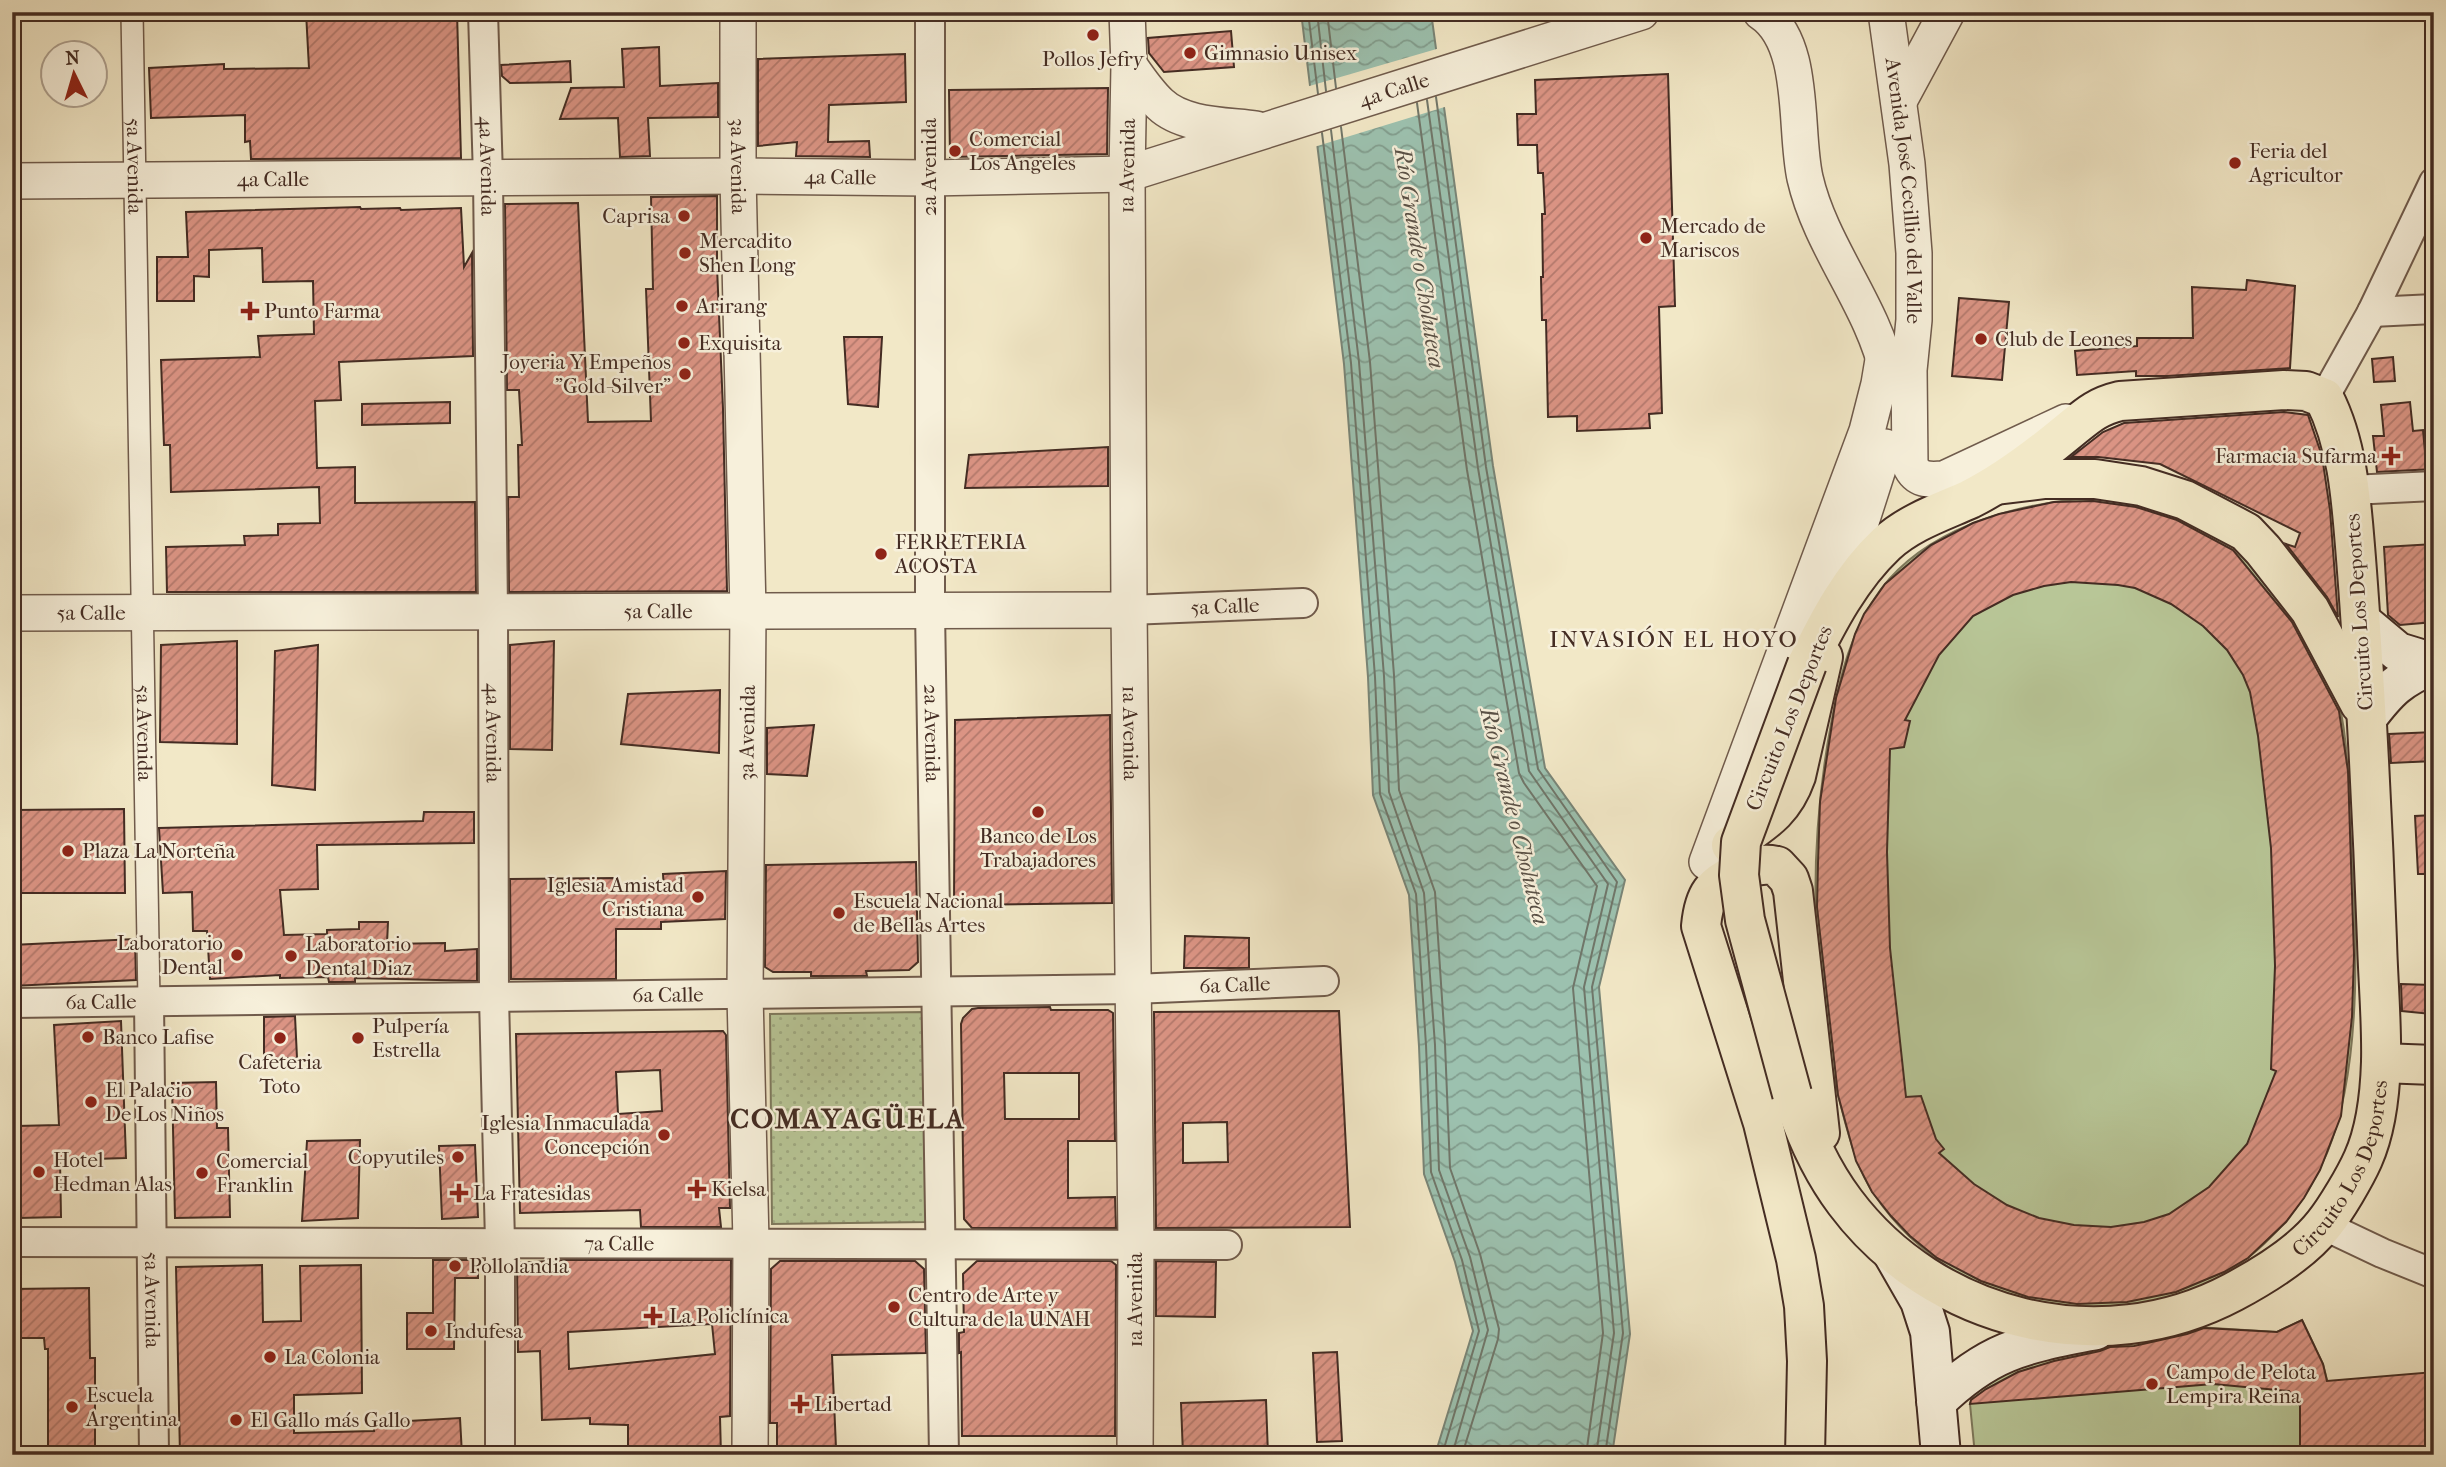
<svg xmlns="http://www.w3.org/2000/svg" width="2446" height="1467" font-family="'IM FELL French Canon',serif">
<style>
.green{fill:url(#green-dots);stroke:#7e795d;stroke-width:2}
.pitch{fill:#b8c697;stroke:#7e795d;stroke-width:2}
.water{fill:url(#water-waves);stroke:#798577;stroke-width:2}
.pier{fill:#f2e8c7}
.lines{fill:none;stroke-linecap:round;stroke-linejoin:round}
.shore{stroke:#707669;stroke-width:2}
.building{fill:url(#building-hatch);stroke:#442c23;stroke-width:2;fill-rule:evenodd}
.pedestrian-casing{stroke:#705b4c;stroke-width:24}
.minor-casing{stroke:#705b4c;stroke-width:32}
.tertiary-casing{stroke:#705b4c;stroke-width:38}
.secondary-casing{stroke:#442c23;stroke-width:42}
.primary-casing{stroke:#442c23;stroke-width:42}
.pedestrian{stroke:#f7f0db;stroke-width:21}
.minor{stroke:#f7f0db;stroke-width:28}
.tertiary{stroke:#f7f0db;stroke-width:35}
.secondary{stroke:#f7f0db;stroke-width:38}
.primary{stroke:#f2e8c7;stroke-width:38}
.primary-bridge-casing{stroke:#442c23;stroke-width:42;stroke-linecap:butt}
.primary-bridge{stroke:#f2e8c7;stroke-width:38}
.poi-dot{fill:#8f2418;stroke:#f7f0db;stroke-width:2.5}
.labels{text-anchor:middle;stroke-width:5;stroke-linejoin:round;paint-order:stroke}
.poi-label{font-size:21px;fill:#442c23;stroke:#f7f0db;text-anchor:start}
.street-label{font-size:21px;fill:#442c23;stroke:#f7f0db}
.water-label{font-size:23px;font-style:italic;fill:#5a5146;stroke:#f7f0db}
.neighbourhood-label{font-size:23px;letter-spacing:2px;fill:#442c23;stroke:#f7f0db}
.district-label{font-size:28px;font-weight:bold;letter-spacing:2px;fill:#442c23;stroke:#f7f0db}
</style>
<defs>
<pattern id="green-dots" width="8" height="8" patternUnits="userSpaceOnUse" patternTransform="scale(1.75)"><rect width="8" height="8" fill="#b8c697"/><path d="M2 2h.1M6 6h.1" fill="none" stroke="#9faa82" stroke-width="1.8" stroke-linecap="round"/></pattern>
<pattern id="water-waves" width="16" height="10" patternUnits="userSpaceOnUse" patternTransform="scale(1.75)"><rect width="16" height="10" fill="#9cc1af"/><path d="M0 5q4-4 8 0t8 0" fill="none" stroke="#819d8e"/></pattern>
<pattern id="building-hatch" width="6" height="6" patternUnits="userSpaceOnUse" patternTransform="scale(1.75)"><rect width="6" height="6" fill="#db9484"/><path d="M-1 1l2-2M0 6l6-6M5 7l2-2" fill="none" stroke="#b3796c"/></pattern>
</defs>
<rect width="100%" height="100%" fill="#f2e8c7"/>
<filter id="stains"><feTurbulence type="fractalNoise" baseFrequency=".00286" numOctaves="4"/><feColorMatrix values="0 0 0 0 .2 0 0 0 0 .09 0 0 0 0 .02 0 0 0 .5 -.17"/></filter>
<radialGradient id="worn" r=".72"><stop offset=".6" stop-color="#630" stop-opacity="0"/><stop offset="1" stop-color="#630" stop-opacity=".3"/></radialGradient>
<path class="green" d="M924,1012L927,1222L772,1224L770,1014Z"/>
<path class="pitch" d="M2078,499C2104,500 2131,500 2156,506C2180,512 2204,528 2227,539C2235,543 2250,547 2257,554C2264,560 2269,574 2274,582C2287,605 2300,627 2313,650C2320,662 2331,675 2335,689C2348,729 2348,780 2350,821C2356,920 2365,1061 2327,1153C2298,1222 2242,1277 2169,1298C2158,1301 2147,1306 2136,1307C2126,1308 2114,1307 2103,1307C2088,1307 2073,1309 2058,1307C1985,1299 1915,1256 1874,1194C1859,1172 1852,1147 1845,1122C1810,995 1807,853 1831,724C1840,676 1851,629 1881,589C1926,530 2008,506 2078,499Z
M2302,1320L2323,1364L2330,1392L2331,1455H1975L1970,1404L1978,1376L2000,1360L2196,1327L2277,1332Z"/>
<path class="water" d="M1301,12H1431L1493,466L1545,768L1625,880L1599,987L1630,1334L1612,1455H1435L1473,1331L1455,1262L1424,1174L1419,1046L1409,895L1373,795L1368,677L1344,364Z"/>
<path class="pier" d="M1440,48L1448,106L1314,147L1306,87Z"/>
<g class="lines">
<path class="shore" d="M1308,12L1318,94
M1317,12L1326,91
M1327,12L1336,88
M1436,97L1486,467L1538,769L1617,882L1592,987L1623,1333L1605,1455
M1427,100L1478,468L1529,771L1608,884L1584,987L1614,1333L1596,1455
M1417,103L1467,470L1519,773L1524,783L1597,886L1573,988L1603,1333L1586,1455
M1341,127L1370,362L1394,675L1399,790L1435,892L1445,1044L1450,1168L1480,1254L1499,1329L1498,1339L1462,1455
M1331,130L1359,362L1384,676L1389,792L1424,893L1435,1045L1439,1170L1470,1257L1488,1330L1452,1455
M1322,133L1351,363L1375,677L1380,794L1416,894L1426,1045L1431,1172L1462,1260L1479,1331L1442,1455"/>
</g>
<path class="building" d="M306,12H457L461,158L251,159L250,141L245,142V115L151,118L149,68L224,64V69L309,68Z
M1231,31L1234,67L1164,72L1149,53L1148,38Z
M659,47L660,86L718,83V117L648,118L650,156L620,157L618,118L560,119L571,88L624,87L622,49Z
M905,54L906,102L829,105L828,142L869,141L870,157L796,156L797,142L758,146V59Z
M570,61L571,82L510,83L502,76L501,65Z
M1668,74L1675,306L1659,307L1662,413L1649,414L1650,428L1577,431V416L1548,417L1546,320H1542L1541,277H1543L1542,214H1545L1543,173H1538L1537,145H1518L1517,114H1536L1535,80Z
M1108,88L1107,154L950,157L949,90Z
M717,196V267L723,409L727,591L509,592L508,497H519L518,445H522L519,390H507L505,204L578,203L588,422L651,421L646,289H653L651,197Z
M360,207L361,209L400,208L401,210L461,208L464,267L472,253L473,356L339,362L341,400L315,401L317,468L355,467V503L475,502L476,592H167L166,547L245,545L244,536L278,535V524L320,523L319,487L171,492L170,445H164L161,360L260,357L258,336L314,334L313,281L263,282L262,248L209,250V277L194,276V301H157V257H188L186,212Z
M2247,280L2295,286L2290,368L2167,376H2136V371L2077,375L2075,351L2137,346V338H2193L2192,287L2246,290Z
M1959,298L2009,302L2002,380L1952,376Z
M844,337H882L878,407L848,404Z
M2393,357L2395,381L2374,382L2372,359Z
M450,402V423L362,425V404Z
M2410,402L2413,431L2423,430L2425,452H2434V469L2377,472L2373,436H2384L2381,405Z
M2284,412L2308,415L2322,456L2330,510L2338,617L2327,597L2286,544L2295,547L2300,533L2160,464L2098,457H2071L2103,432L2124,423Z
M1108,447V486L965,488L969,455Z
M2093,501L2136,507L2177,520L2233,550L2292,622L2339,711L2348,771L2354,955L2352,1017L2341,1116L2320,1170L2304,1198L2286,1222L2248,1258L2224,1272L2176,1292L2127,1302L2077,1304L2028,1297L1981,1281L1937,1258L1910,1236L1891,1216L1872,1192L1856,1161L1838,1095L1817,907L1818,863L1820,802L1836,698L1855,634L1864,614L1885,584L1931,545L1973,523L1999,514L2054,502ZM2071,582L2118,585L2135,588L2171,604L2203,626L2227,650L2243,675L2250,692L2258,736L2271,848L2275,966L2271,1069L2276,1071L2247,1144L2209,1187L2169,1214L2144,1222L2111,1227L2074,1225L2039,1218L2007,1205L1974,1184L1939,1153L1944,1149L1936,1139L1921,1096L1906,1097L1890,948L1887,852L1890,749L1904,747L1910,721L1905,720L1939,655L1973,616L2013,595L2044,586Z
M2434,544V622L2400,625L2388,615L2384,547Z
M237,641V744L160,742L161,645Z
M554,641L552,750L510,749V645Z
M318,645L315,790L272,785L275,651Z
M720,690L719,753L621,744L628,694Z
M1110,715L1112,903L954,905L955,720Z
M814,725L807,776L767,774V728Z
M2434,732V761L2391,763L2389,734Z
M124,809L125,893H12V810Z
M424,812H474V843L317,845L318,889L280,890L284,935L327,934V930L359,929V922H388L387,944L445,943V951L477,949V981L355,978V982H329L328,977L280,978V975L210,979L207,931H193L192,892L163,893L159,828L423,821Z
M2434,815V874H2418L2415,816Z
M916,862L918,962L909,970L866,971L867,976H811V972H773L765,967L766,865Z
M726,871L725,919L661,922V929H616V979H511L510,879L615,878V890H664L663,874Z
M1185,936L1249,938V968H1184Z
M135,939L136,980L12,986V945Z
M2401,984L2432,985L2431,1014L2402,1011Z
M1050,1007L1051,1010H1108L1113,1013L1115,1141H1068V1198L1115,1197L1116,1228H972L964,1219L961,1024L963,1018L972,1009L978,1008ZM1004,1073H1079V1119H1005Z
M1339,1011L1350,1227L1156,1228L1154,1012ZM1227,1122L1228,1162L1183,1163V1123Z
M295,1016L297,1058L264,1059V1017Z
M121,1021L126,1158L60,1160L61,1217L19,1218L17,1126L59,1125L54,1025Z
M723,1031L726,1035L730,1208H719L721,1227H641L640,1210L520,1213L516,1034ZM660,1070L662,1111L618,1114L616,1072Z
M216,1082L217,1128H228L230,1217L175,1218L172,1083Z
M360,1140L358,1218L302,1221L307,1141Z
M475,1145L478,1217L442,1219L439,1146Z
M433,1260H478V1278H455L454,1349H407V1313H433Z
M565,1260H731L730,1416L720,1417L721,1455H628V1425L590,1424V1418L542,1420L540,1351L518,1352L517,1263ZM712,1324L715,1354L569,1369L568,1332Z
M780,1261H915L924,1269L926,1353L832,1355L836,1448L777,1449V1423H770L771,1269Z
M977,1261H1111L1116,1265L1115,1436H962L961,1352L959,1353V1333L964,1332L963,1274Z
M1156,1261L1216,1262L1215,1317L1156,1316Z
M262,1265L263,1322L301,1321L300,1266L361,1265L362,1393L294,1395V1433L374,1431V1423L460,1418L462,1455H180L176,1267Z
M89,1288L90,1358H95V1455H48V1349H45L44,1338H12V1289Z
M2302,1320L2323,1364L2327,1381L2434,1372V1445L2398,1450L2399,1455H2300V1406L2289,1391L2213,1384L1970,1404L1971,1400L1986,1389L2018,1372L2054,1361L2100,1351L2110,1347L2134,1346L2187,1334L2204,1328L2277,1332Z
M1337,1352L1342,1441L1317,1442L1313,1353Z
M1266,1400L1268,1455H1183L1181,1403Z"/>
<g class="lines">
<defs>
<g id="pedestrian">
<path id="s1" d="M132,12L149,1001"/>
</g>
<g id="minor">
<path id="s2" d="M483,12L488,177L493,611L494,997L500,1242V1455"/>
<path id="s3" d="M930,12V611L944,1455"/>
<path d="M2372,312L2434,309"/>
<path d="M2324,398L2372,312L2434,182"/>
<path d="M2351,490L2434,486"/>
<path id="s4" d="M1129,610L1303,603"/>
<path id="s5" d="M149,1001L154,1455"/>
<path id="s6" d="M12,1003L1133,989L1324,981"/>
<path d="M2323,1225L2382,1253L2434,1274"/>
<path id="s7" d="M12,1242L1227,1245"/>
</g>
<g id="tertiary">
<path id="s8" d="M738,12V176L748,611L745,994L751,1242L750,1455"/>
<path id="s9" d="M1127,12L1129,65L1127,174L1129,610L1136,1243L1135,1455"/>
<path d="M1761,12C1807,42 1794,129 1805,178C1821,248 1873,305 1888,375"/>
<path id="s10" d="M1886,12L1907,164L1914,253V320L1909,370L1910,465C1917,481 1929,480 1944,479L2066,422"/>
<path d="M1129,65C1138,78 1148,93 1160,104C1183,126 1226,125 1256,129"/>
<path d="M1899,101L1947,12"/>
<path id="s11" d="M12,181L738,176L928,178L1127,174L1641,12"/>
<path d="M1837,597L1885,447"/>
<path id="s12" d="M12,613L1129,610"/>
<path d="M1707,862L1867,431L1879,384L1884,354"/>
</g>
<path id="secondary" d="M2361,621L2398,652L2434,663
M2367,718C2389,689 2399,679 2434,664
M1893,1254L1920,1301L1930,1332L1941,1455
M1936,1402C1990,1349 2025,1344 2096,1330"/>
<g id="primary">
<path d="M1996,485L2045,479H2095L2141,486L2185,500L2246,532L2263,550L2310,610L2360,704"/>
<path d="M1731,845C1762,823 1783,813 1796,776L1823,657"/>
<path d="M2381,1063L2434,1065"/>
<path id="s13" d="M1792,1094C1804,1132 1821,1170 1845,1202C1934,1321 2101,1362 2233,1292C2263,1276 2303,1251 2324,1224C2336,1209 2355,1177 2363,1159C2376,1130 2380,1094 2381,1062C2382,1022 2378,981 2377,941C2374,857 2370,774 2365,690C2362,642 2359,594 2355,546C2351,496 2347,443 2324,398L2306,391L2284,390L2120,401C2095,407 2086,417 2066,433C2037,457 2004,482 1970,499C1941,512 1910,522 1886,544C1851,577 1828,621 1807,664"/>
<path d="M1805,1455L1807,1361L1804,1306L1796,1259L1763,1123L1701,926C1704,895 1712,884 1740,872C1753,866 1762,863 1777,866L1789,879L1793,891L1820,1133"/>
</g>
</defs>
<use href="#pedestrian" class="pedestrian-casing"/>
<use href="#minor" class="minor-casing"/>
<use href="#tertiary" class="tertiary-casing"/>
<use href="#secondary" class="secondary-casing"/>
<use href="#primary" class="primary-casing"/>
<use href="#pedestrian" class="pedestrian"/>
<use href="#minor" class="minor"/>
<use href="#tertiary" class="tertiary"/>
<use href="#secondary" class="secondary"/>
<use href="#primary" class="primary"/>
<defs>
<path id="primary-bridge" d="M1792,1094L1745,920L1739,875L1741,842L1807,664"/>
</defs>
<use href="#primary-bridge" class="primary-bridge-casing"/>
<use href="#primary-bridge" class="primary-bridge"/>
</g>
<g class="poi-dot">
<circle cx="1093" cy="35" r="7"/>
<circle cx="1190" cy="53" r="7"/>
<circle cx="955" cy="151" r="7"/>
<circle cx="2235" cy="163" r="7"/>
<circle cx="684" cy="216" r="7"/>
<circle cx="1646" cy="238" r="7"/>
<circle cx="685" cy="253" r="7"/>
<circle cx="682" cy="306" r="7"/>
<path d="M246.5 300.5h7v7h7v7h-7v7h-7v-7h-7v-7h7z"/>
<circle cx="1981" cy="339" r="7"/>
<circle cx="684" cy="343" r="7"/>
<circle cx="685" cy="374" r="7"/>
<path d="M2387.5 445.5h7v7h7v7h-7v7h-7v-7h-7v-7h7z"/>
<circle cx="881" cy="554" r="7"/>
<circle cx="1038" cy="812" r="7"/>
<circle cx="68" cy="851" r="7"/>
<circle cx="698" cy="897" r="7"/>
<circle cx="839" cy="913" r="7"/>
<circle cx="237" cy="955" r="7"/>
<circle cx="291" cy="956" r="7"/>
<circle cx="88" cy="1037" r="7"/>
<circle cx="280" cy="1038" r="7"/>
<circle cx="358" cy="1038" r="7"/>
<circle cx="91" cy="1102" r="7"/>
<circle cx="664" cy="1135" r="7"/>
<circle cx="458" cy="1157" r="7"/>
<circle cx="39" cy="1172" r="7"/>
<circle cx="202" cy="1173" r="7"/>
<path d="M693.5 1178.5h7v7h7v7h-7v7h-7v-7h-7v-7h7z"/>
<path d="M455.5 1182.5h7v7h7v7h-7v7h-7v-7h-7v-7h7z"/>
<circle cx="455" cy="1266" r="7"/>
<circle cx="894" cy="1307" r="7"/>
<path d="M649.5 1305.5h7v7h7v7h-7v7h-7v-7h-7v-7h7z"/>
<circle cx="431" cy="1331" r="7"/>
<circle cx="270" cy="1357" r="7"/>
<circle cx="2152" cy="1384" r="7"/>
<path d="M796.5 1393.5h7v7h7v7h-7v7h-7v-7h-7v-7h7z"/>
<circle cx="72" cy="1407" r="7"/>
<circle cx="236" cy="1420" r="7"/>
</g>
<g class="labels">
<g class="poi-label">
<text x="1204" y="60">Gimnasio Unisex</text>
<text x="1093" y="66" text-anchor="middle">Pollos Jefry</text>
<text x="969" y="146">Comercial<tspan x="969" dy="24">Los Angeles</tspan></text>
<text x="2249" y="158">Feria del<tspan x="2249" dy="24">Agricultor</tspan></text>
<text x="670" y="223" text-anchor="end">Caprisa</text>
<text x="1660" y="233">Mercado de<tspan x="1660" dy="24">Mariscos</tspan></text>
<text x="699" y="248">Mercadito<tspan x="699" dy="24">Shen Long</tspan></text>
<text x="696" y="313">Arirang</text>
<text x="264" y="318">Punto Farma</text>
<text x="1995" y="346">Club de Leones</text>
<text x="698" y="350">Exquisita</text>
<text x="671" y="369" text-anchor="end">Joyeria Y Empeños<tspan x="671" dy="24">"Gold-Silver"</tspan></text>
<text x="2377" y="463" text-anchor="end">Farmacia Sufarma</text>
<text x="895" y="549">FERRETERIA<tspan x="895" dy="24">ACOSTA</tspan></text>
<text x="1038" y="843" text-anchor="middle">Banco de Los<tspan x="1038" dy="24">Trabajadores</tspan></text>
<text x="82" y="858">Plaza La Norteña</text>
<text x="684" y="892" text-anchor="end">Iglesia Amistad<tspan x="684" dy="24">Cristiana</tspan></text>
<text x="853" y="908">Escuela Nacional<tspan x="853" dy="24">de Bellas Artes</tspan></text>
<text x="223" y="950" text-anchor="end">Laboratorio<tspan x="223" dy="24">Dental</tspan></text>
<text x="305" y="951">Laboratorio<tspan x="305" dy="24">Dental Diaz</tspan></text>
<text x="372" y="1033">Pulpería<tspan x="372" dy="24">Estrella</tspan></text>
<text x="102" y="1044">Banco Lafise</text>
<text x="280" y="1069" text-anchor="middle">Cafeteria<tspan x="280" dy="24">Toto</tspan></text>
<text x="105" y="1097">El Palacio<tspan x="105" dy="24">De Los Niños</tspan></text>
<text x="650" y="1130" text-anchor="end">Iglesia Inmaculada<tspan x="650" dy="24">Concepción</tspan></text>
<text x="444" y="1164" text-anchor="end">Copyutiles</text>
<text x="53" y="1167">Hotel<tspan x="53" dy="24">Hedman Alas</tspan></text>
<text x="216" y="1168">Comercial<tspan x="216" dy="24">Franklin</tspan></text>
<text x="711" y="1196">Kielsa</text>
<text x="473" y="1200">La Fratesidas</text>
<text x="469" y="1273">Pollolandia</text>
<text x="908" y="1302">Centro de Arte y<tspan x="908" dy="24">Cultura de la UNAH</tspan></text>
<text x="669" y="1323">La Policlínica</text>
<text x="445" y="1338">Indufesa</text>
<text x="284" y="1364">La Colonia</text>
<text x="2166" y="1379">Campo de Pelota<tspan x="2166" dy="24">Lempira Reina</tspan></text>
<text x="86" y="1402">Escuela<tspan x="86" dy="24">Argentina</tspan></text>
<text x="814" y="1411">Libertad</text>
<text x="250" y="1427">El Gallo más Gallo</text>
</g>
<g class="street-label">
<text dy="7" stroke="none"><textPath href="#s11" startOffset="1395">4a Calle</textPath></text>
<text transform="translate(1127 166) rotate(-89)" y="7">1a Avenida</text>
<text dy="7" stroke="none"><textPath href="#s1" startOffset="154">5a Avenida</textPath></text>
<text dy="7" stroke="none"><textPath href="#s2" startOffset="154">4a Avenida</textPath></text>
<text dy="7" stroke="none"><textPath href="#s8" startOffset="154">3a Avenida</textPath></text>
<text transform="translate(929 167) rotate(-90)" y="7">2a Avenida</text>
<text dy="7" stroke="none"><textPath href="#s11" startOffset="828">4a Calle</textPath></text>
<text dy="7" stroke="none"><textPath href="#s11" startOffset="261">4a Calle</textPath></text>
<text dy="7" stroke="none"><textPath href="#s10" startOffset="180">Avenida José Cecillio del Valle</textPath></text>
<text dy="7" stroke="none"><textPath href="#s4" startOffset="96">5a Calle</textPath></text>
<text dy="7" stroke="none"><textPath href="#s12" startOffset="646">5a Calle</textPath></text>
<text dy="7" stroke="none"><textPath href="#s12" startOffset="79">5a Calle</textPath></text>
<text transform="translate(2359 612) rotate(-94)" y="7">Circuito Los Deportes</text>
<text transform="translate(1789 718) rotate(-68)" y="7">Circuito Los Deportes</text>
<text dy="7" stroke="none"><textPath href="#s1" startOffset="721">5a Avenida</textPath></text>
<text dy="7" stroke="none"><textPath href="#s2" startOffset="721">4a Avenida</textPath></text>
<text transform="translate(747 733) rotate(-89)" y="7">3a Avenida</text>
<text dy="7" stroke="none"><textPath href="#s9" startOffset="721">1a Avenida</textPath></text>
<text dy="7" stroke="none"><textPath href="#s3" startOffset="721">2a Avenida</textPath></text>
<text dy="7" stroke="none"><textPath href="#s6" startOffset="1223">6a Calle</textPath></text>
<text dy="7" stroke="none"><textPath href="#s6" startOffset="656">6a Calle</textPath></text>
<text dy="7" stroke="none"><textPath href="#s6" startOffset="89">6a Calle</textPath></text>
<text dy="7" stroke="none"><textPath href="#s13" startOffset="726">Circuito Los Deportes</textPath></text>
<text dy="7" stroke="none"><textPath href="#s7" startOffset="607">7a Calle</textPath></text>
<text dy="7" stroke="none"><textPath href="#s5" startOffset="299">5a Avenida</textPath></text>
<text transform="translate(1135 1300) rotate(-90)" y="7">1a Avenida</text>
</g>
<g class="water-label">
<text transform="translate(1420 258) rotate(81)" y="8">Río Grande o Choluteca</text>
<text transform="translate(1515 816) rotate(76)" y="8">Río Grande o Choluteca</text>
</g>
<g class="neighbourhood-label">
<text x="1674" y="647">INVASIÓN EL HOYO</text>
</g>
<g class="district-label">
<text x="848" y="1128">COMAYAGÜELA</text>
</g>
</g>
<rect width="2446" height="1467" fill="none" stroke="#f2e8c7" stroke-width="42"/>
<rect x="14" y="14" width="2418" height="1439" fill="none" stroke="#442c23" stroke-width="3.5"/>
<rect x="21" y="21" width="2404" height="1425" fill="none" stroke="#442c23" stroke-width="2"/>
<g transform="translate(74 74) rotate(355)"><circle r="33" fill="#f7f0db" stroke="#afa291" stroke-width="2"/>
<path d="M0-5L12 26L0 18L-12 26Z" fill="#8f2418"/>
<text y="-10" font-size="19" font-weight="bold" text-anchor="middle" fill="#442c23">N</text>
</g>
<rect width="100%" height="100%" filter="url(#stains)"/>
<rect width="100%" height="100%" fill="url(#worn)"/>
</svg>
